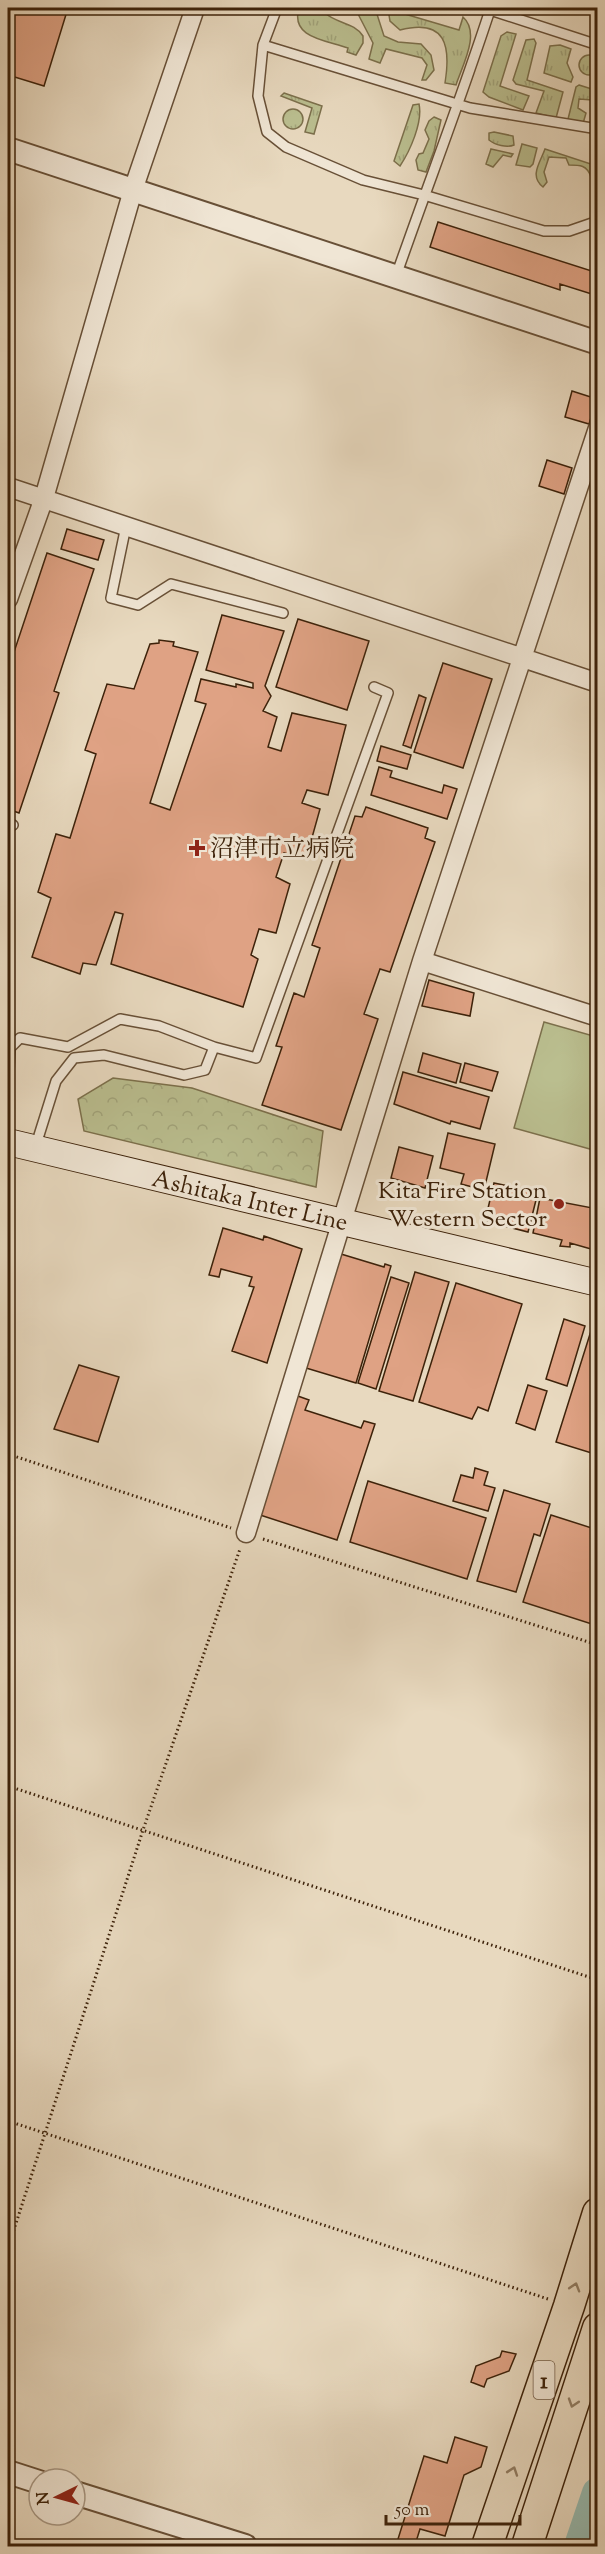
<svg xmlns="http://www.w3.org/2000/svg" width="605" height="2554" font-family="'Sorts Mill Goudy','Noto Serif JP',serif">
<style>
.grass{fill:url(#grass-tufts);stroke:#7c704c;stroke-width:1.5}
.forest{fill:url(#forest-crowns);stroke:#7c704c;stroke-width:1.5}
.pitch{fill:#babe8f;stroke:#7c704c;stroke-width:1.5}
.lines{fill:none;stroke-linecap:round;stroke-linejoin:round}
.river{stroke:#97baaf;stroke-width:32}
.building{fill:#dfa284;stroke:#3d220a;stroke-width:1.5}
.service-casing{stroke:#685037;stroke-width:12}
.minor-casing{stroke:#685037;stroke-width:21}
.tertiary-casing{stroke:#685037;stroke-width:26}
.secondary-casing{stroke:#3d220a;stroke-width:28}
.trunk-casing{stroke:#3d220a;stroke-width:33}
.path{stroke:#3d220a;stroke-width:3;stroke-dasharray:1.5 3;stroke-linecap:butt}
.service{stroke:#f0e6d5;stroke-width:9}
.minor{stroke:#f0e6d5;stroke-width:18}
.tertiary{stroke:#f0e6d5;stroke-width:22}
.secondary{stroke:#f0e6d5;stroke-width:26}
.trunk{stroke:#e8d9bf;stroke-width:30}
.oneway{stroke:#927e64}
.poi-dot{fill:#8f2418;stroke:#f0e6d5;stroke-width:2}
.labels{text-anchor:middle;stroke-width:6;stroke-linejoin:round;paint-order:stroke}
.shield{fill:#f0e6d5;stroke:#735d47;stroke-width:1.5}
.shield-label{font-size:22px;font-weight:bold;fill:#3d220a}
.poi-label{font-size:24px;fill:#3d220a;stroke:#f0e6d5;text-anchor:start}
.street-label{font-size:24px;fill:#3d220a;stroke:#f0e6d5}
</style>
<defs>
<pattern id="grass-tufts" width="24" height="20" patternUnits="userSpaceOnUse" patternTransform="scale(1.5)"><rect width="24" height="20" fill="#babe8f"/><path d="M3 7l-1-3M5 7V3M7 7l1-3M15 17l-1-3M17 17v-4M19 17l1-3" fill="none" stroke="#a1a37a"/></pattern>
<pattern id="forest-crowns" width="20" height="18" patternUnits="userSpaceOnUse" patternTransform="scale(1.5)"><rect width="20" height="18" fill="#babe8f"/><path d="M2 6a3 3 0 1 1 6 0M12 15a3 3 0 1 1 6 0" fill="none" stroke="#a1a37a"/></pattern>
</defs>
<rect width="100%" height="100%" fill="#e8d9bf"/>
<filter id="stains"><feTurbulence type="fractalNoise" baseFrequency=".00333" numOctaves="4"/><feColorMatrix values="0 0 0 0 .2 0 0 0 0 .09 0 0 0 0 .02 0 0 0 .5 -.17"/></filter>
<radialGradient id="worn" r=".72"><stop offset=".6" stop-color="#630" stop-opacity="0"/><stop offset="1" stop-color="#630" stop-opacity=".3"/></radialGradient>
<path class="grass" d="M299,8H324L325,13C337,24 354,22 363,36V43L356,55L347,52L348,48C326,40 290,38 299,8Z
M358,8H375L384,36L398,42L421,44L431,55L434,70L426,80H422L427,65L422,58L386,49L380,63L369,59L373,43L357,12Z
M391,8H399L398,12L459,30L463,17C481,33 462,66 456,85L445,83C451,46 446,18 400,30L390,21L389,15Z
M507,32L516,34L500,86L529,96L523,110L489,97L483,92L501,36Z
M534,39L536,43L527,80L563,92L556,118L536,113L544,91L516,84L513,80L526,40Z
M560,45L571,49L567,63L573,77L571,82L544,73L550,46Z
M579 65a10 10 0 1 1 20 0a10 10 0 1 1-20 0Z
M579,85L595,90L592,100L579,99L578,108L586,113L582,127L569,124L568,119L576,87Z
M284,93L322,106L314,134L305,132L312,108L281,96Z
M419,104C423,122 410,151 400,166L394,161L413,105Z
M283 119a10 10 0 1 1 20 0a10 10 0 1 1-20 0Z
M434,117L441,120L434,151L426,172L418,170L416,160L419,154L423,153L429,139L425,130L429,121Z
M494,132L513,136L514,145C507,148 495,145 489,140V133Z
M522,144L537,148L533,164L530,167L516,165Z
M491,149L513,154L511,157L503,155L493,167L486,164Z
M545,149L597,166V179L591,177C587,165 580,165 569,165L566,158L549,157L544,172L547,182L543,187C529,176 540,163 545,149Z"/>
<path class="forest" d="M113,1078L192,1088L323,1131L316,1187L84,1131L78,1099Z"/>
<path class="pitch" d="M544,1022L597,1037V1151L514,1128Z"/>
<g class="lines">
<path class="river" d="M580,2546L598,2493"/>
</g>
<path class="building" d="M8,8H68L44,86L8,75Z
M438,222L598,273V296L560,284V290L430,247Z
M572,391L597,399L589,424L565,417Z
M547,460L572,468L564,494L539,486Z
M67,529L104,540L98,560L61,549Z
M47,553L94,569L54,691L59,693L19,813L8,809V670Z
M222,615L284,631L265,686L271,696L263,711L277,717L268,747L281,751L292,713L346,725L328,795L307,790L302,803L320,809L306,859L284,853L276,877L290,884L276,933L259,929L251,955L258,959L243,1007L111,964L123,914L115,912L96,965L83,963L80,974L32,957L51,898L38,892L56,834L70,838L96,754L85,750L107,684L134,689L150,644L159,643V640L174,642L173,646L198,652L150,803L170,810L206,704L195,701L201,679L236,687V684L253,688V683L206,670Z
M298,619L369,641L347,710L276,687Z
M443,663L492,679L463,768L414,752Z
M419,695L426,698L411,748L403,745Z
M381,746L411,755L407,769L377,761Z
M379,767L392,771L390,777L442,793L444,785L457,789L447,819L371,795Z
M366,807L428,828L425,838L435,842L390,972L380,969L364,1014L378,1019L341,1130L262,1105L282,1047L276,1046L294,993L304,997L320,948L312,945L355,816L362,817Z
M8,845L13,846L8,862Z
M429,980L474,993L470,1016L422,1006Z
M423,1053L461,1064L456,1083L418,1072Z
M465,1063L498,1072L492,1091L460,1082Z
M403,1072L489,1097L480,1129L451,1121L450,1124L394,1104Z
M448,1133L495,1144L484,1190L461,1184L464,1174L440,1168Z
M399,1147L433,1156L425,1188L391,1178Z
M494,1183L538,1192L528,1232L485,1221Z
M540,1198L598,1209V1251L570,1243V1247L560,1246L562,1240L533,1233Z
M223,1228L263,1240L264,1236L302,1249L267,1363L232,1351L254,1287L249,1286L252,1277L221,1269L219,1277L209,1275Z
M341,1254L384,1267L385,1264L391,1266L356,1383L306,1368Z
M415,1272L449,1282L413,1401L379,1391Z
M391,1277L409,1283L376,1389L358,1383Z
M456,1283L522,1304L488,1411L478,1407L472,1419L419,1402Z
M596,1315H598V1455L556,1442Z
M564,1319L585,1326L567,1386L546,1379Z
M79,1365L119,1377L98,1442L54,1429Z
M528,1385L547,1391L535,1430L516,1423Z
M295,1395L309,1400L305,1410L361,1428L364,1421L375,1424L337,1540L257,1514Z
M475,1468L488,1472L484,1485L495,1488L488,1511L453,1501L461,1475L473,1478Z
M368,1481L486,1518L467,1579L350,1542Z
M504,1490L550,1504L540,1536L534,1534L516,1592L477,1581Z
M551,1515L598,1530V1626L523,1602Z
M502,2351L516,2354L509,2371L487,2379L484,2387L471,2382L476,2366L500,2357Z
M455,2437L487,2447L481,2467L464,2475L445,2536L420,2529L415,2545L398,2539L424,2456L447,2463Z"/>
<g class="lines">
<defs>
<path id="service" d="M277,8L263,45L258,96L267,132L286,147L363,180L424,195L544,231H569L598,221
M484,8L598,45
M263,45L470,108L598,129
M396,276C427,187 461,99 490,10
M126,526L111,598L138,605L171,584L283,613
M8,824L13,825
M214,1047L256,1058L388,693L374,687
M8,1090L10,1048L20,1038L68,1047L120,1019L159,1026L214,1047L205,1070L184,1075L104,1055L74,1058L56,1081L35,1148"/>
<path id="minor" d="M8,487L598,683
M8,599L44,498L133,190L195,8
M422,961L598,1017
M246,1533L422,961L598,428"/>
<path id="tertiary" d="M8,149L598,343
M8,2472L39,2482
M75,2493L245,2546"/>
<path id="secondary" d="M8,1142L598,1283"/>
<path id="trunk" d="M487,2546L569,2306L598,2213
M527,2546L598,2328"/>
</defs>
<use href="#service" class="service-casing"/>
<use href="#minor" class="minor-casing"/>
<use href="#tertiary" class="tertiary-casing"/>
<use href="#secondary" class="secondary-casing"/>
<use href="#trunk" class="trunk-casing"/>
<path class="path" d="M8,1454L231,1528
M263,1539L598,1645
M8,1786L598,1980
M8,2121L548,2299
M8,2248L143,1830L240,1549"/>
<use href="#service" class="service"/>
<use href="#minor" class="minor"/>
<use href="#tertiary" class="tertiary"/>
<use href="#secondary" class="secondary"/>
<use href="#trunk" class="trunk"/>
</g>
<defs><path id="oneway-chevron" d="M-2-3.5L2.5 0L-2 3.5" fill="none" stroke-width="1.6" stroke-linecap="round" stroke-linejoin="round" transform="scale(1.5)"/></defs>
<g class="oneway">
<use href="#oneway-chevron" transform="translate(575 2287) rotate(-73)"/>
<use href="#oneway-chevron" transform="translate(573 2403) rotate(108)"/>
<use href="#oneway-chevron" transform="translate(513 2471) rotate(-71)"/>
</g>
<g class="poi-dot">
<path d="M194 839h6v6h6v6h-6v6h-6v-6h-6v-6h6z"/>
<circle cx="559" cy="1204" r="6"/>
</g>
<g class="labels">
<rect class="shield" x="533.5" y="2361" width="21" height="38" rx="4.5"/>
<g class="shield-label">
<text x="544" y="2388">1</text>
</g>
<g class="poi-label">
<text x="210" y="856">沼津市立病院</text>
<text x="547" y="1198" text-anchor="end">Kita Fire Station<tspan x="547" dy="28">Western Sector</tspan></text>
</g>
<g class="street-label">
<text transform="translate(250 1200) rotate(13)" y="8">Ashitaka Inter Line</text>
</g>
</g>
<rect width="605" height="2554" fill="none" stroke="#e8d9bf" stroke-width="30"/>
<rect x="9" y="9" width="587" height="2536" fill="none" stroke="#3d220a" stroke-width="3"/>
<rect x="15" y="15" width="575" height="2524" fill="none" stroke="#3d220a" stroke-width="1.5"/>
<g transform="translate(57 2497) rotate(265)"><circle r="28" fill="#f0e6d5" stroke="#a89884" stroke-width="1.5"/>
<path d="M0-4.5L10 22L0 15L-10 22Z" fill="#8f2418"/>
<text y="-9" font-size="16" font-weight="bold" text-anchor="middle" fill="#3d220a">N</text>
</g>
<path d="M386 2515v9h134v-9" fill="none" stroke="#3d220a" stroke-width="3"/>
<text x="395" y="2515" font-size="18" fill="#3d220a" stroke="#f0e6d5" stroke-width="4.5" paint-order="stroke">50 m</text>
<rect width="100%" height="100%" filter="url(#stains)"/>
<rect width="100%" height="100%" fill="url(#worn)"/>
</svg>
